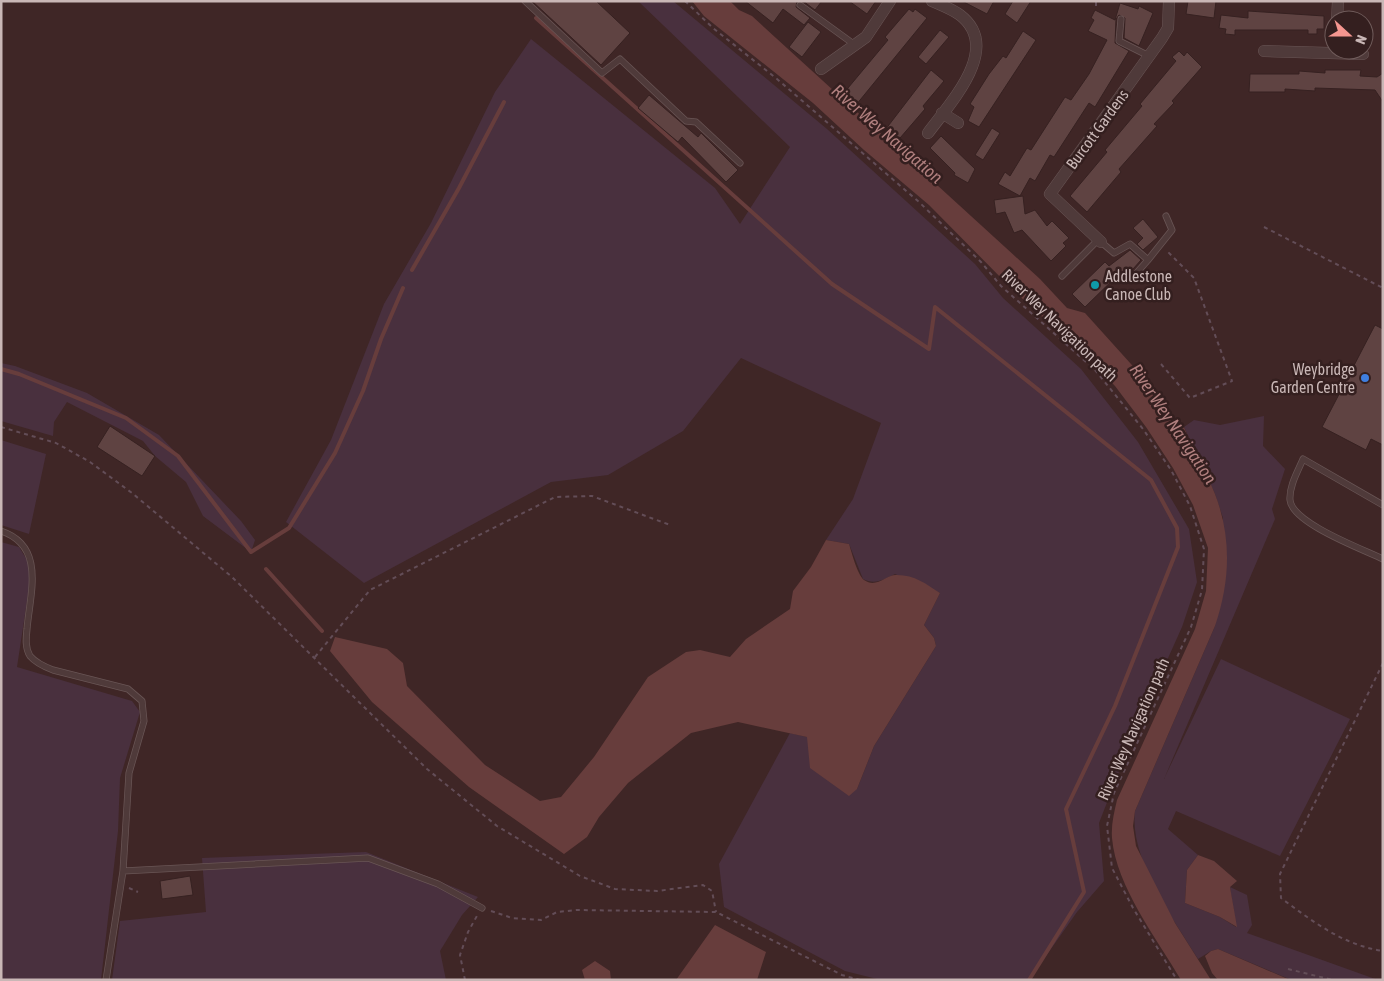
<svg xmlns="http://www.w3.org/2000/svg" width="1384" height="981" font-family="'Asap Condensed',sans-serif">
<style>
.green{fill:#49303e}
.water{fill:#673d3c}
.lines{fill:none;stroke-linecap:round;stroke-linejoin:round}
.stream{stroke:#673d3c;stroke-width:4}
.building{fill:#5f4342;stroke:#362121}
.lane-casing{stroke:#695555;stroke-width:7}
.street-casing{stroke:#695555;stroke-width:12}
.path{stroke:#634d57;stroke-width:2;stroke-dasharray:4 4;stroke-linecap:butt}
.lane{stroke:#4f3a3a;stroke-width:5.5}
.street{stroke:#4f3a3a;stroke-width:11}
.culture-dot{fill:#0f9aa8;stroke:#341f1f;stroke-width:2}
.shop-dot{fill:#3f7fe0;stroke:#341f1f;stroke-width:2}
.labels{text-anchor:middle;stroke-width:5;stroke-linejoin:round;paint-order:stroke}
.street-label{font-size:16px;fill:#c9b7b6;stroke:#341f1f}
.poi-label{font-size:16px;fill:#c9b7b6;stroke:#341f1f;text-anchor:start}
.water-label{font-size:18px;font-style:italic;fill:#b07f7e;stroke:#341f1f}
</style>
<rect width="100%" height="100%" fill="#3f2626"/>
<path class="green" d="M638,1H673L827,129L975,264L1003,298L1081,369L1138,442L1189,529L1197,582L1182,627L1133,736L1099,823L1104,881L1077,912L1029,980H881L845,971L724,907L719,864L790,733L807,737L857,789L874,746L936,646L934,638L924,625L940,593L895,574C883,580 875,585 863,579L849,544L826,540L853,499L881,423L741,358L683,431L608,475L551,482L364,583L286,522L331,440L384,304L431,223L495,92L531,39L715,188L740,224L790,147Z
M1,363L15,366L87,393L159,435L241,521L255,540L251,552L203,516L186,482L155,456L143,441L67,402L54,422L53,436L1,421Z
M1264,416L1263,446L1285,469L1272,509L1275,519L1164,779L1221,659L1350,719L1280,856L1176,811L1168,829L1198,855L1187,870L1185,903L1220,917L1236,927L1230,887L1247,895L1252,925L1247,933L1378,980L1289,979L1218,949L1211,951L1198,959C1174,920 1129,859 1135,811L1215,626L1223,518L1215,494L1184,427L1194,420L1220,425Z
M1,440L46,454L29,534L1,525Z
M1,542L19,547L32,568L17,667L132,701L140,712L120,778L118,831L101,980H1Z
M366,852L478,897L462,915L440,951L446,980H112L120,921L206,912L202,858Z"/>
<path class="water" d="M692,1H730L739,10L752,16L1040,279L1067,308L1085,313L1140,374L1175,426L1184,427C1192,450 1206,471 1215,494C1232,538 1230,582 1215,626L1135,811L1133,826L1136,846L1175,923L1211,980H1181C1157,939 1116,886 1112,838C1111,825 1114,813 1117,800L1195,629L1206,591L1208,548L1193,505L1173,468L1146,427L1115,386L1097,367L1012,289L929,205L864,150L813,103L704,16Z
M826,540L849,544C852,553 857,574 864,580C877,589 886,574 897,575C915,575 926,584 940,593L924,625L934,638L936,646L874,746L857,789L849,796L810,768L807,737L738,722L691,733L628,783L599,817L587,837L564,854L469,787L372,702L330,651L335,637L387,649L403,663L407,686L485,765L540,801L561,797L594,757L648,677L686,652L700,650L730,657L746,639L790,609L793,591L811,567Z
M1198,855L1214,861L1237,881L1230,887L1237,927L1220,917L1185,903L1187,870Z
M715,925L766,952L757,980H676Z
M1218,949L1288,979L1293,980H1218L1212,973L1205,956L1211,951Z
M595,961L610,971L611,980H585L582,970Z"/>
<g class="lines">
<path class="stream" d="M536,18L832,284L929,349L935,307L1151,480L1177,528L1178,547L1115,706L1066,809L1084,892L1029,980
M412,270L459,188L504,102
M1,369L19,374L126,418L178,456L251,552L289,528L335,453L363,391L381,339L403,288
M266,569L322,631"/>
</g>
<path class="building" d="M532,1H596L630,33L601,65Z
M745,1H797L796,7L810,18L804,25L783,9L773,23Z
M803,1H822L815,10Z
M849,1H876L867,14Z
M962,1H994L987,14Z
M1013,1H1031L1017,23L1005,14Z
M1188,1H1216L1214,18L1186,14Z
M1120,3L1138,9L1139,6L1153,13L1139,46L1124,38L1125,18L1119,15L1116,19L1115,43L1129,51L1095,107L1089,103L1054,157L1050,155L1035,181L1030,178L1020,196L998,184L1005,172L1010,176L1027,148L1031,150L1065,97L1071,100L1089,74L1107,40L1088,31L1094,20L1091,18L1095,10L1115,20Z
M909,9L913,12L915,9L927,18L856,105L843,94L888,40L885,37Z
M1248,11L1324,16V29H1317V34H1308V30H1235V35L1225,34L1226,29L1219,28L1221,15L1248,18Z
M808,22L821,32L802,57L789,47Z
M940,30L949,37L926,64L918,57Z
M1023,31L1036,40L979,127L968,121L974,107L970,104L989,74L1003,56L1006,58Z
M1179,51L1184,56L1187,52L1202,67L1172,101L1174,103L1154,124L1157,126L1119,169L1121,172L1087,212L1070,196L1107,152L1105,150L1142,106L1140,104L1176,61L1172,57Z
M931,70L944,81L923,106L925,109L894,145L882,134Z
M1325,70H1361L1360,76L1377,77L1383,73V102L1375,90L1315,88V91L1285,89V92H1249L1250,74H1299V71L1325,73Z
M649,95L698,137L701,133L738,170L726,182L682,137L678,142L638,108Z
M992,128L1000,133L983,160L975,155Z
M941,136L975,169L968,183L954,175L955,173L930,148Z
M1023,196L1025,214L1035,210L1047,226L1052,221L1069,238L1063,243L1066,246L1051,261L1022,230L1014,233L1005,212L996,214L994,200Z
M1143,219L1158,237L1143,250L1137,244L1143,238L1133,228Z
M1130,250L1141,260L1125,278L1120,273L1085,307L1072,294L1105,262L1109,266Z
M1375,325L1383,329V445L1371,439L1366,450L1322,427Z
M110,426L155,456L142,476L97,447Z
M190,876L193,895L162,899L160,881Z"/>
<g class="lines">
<defs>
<path id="lane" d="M525,1L602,73L620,59L686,121L696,122L740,163
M800,5L855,45
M1121,19L1119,41L1149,56
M1101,242L1114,253L1130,244L1148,260L1133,277
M1148,260L1172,230L1166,216
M1062,276L1098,240
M1383,505L1303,459C1298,471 1289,486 1290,500C1292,523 1362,549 1383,559
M1,531C46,546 30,593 27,629C26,638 25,648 30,656C36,663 45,667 53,670L128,689L142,701L144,721L129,773L123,871L368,858L438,884L482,908
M106,980L123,871"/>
<path id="street" d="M1337,20L1338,1
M1264,51L1363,54
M821,69L866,37L890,1
M942,113L958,123
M928,133C950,103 1003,48 960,15C952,9 941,5 932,1
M1101,242L1050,194L1162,38L1168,28L1169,1"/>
</defs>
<use href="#lane" class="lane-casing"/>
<use href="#street" class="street-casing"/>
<path class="path" d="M685,1L713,28L777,79L919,202L981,262L1001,286L1095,370L1143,429L1171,470L1190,506L1204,549L1202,590L1191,627L1114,793L1107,826L1112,868L1133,908L1177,980
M1096,6V1
M1264,227L1383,288
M1161,364L1190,398L1232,381L1194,278L1167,251
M1,427L56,443L90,462L132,493L232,577L427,769L497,826L580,876L615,889L657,891L703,885L712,891L716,912
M315,657L370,590L555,497L592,496L670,525
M1383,663L1280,874L1281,898C1312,921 1343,945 1383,951
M129,888L138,892
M491,911L512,918L541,920L557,912L577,910L716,912L842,975L860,980
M1288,969L1333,980
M465,980L460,955L468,932L478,914"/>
<use href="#lane" class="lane"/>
<use href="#street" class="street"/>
</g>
<circle class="culture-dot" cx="1095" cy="285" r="5"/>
<circle class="shop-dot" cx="1365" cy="378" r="5"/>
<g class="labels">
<g class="street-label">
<text transform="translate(1097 129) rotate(-54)" y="6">Burcott Gardens</text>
<text transform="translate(1060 325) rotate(44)" y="6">River Wey Navigation path</text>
<text transform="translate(1133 729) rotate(-66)" y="6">River Wey Navigation path</text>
</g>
<g class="poi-label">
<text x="1105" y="282">Addlestone<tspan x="1105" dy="18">Canoe Club</tspan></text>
<text x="1355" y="375" text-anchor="end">Weybridge<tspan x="1355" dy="18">Garden Centre</tspan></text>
</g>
<g class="water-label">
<text transform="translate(887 134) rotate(41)" y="6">River Wey Navigation</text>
<text transform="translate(1173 424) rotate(56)" y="6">River Wey Navigation</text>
</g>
</g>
<rect width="1384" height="981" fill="none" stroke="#c9b7b6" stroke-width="5"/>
<g transform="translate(1349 35) rotate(111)"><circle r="24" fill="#341f1f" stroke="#705c5b"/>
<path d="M0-4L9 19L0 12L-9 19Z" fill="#f59690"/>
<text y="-8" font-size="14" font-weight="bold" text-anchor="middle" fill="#c9b7b6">N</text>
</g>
</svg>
